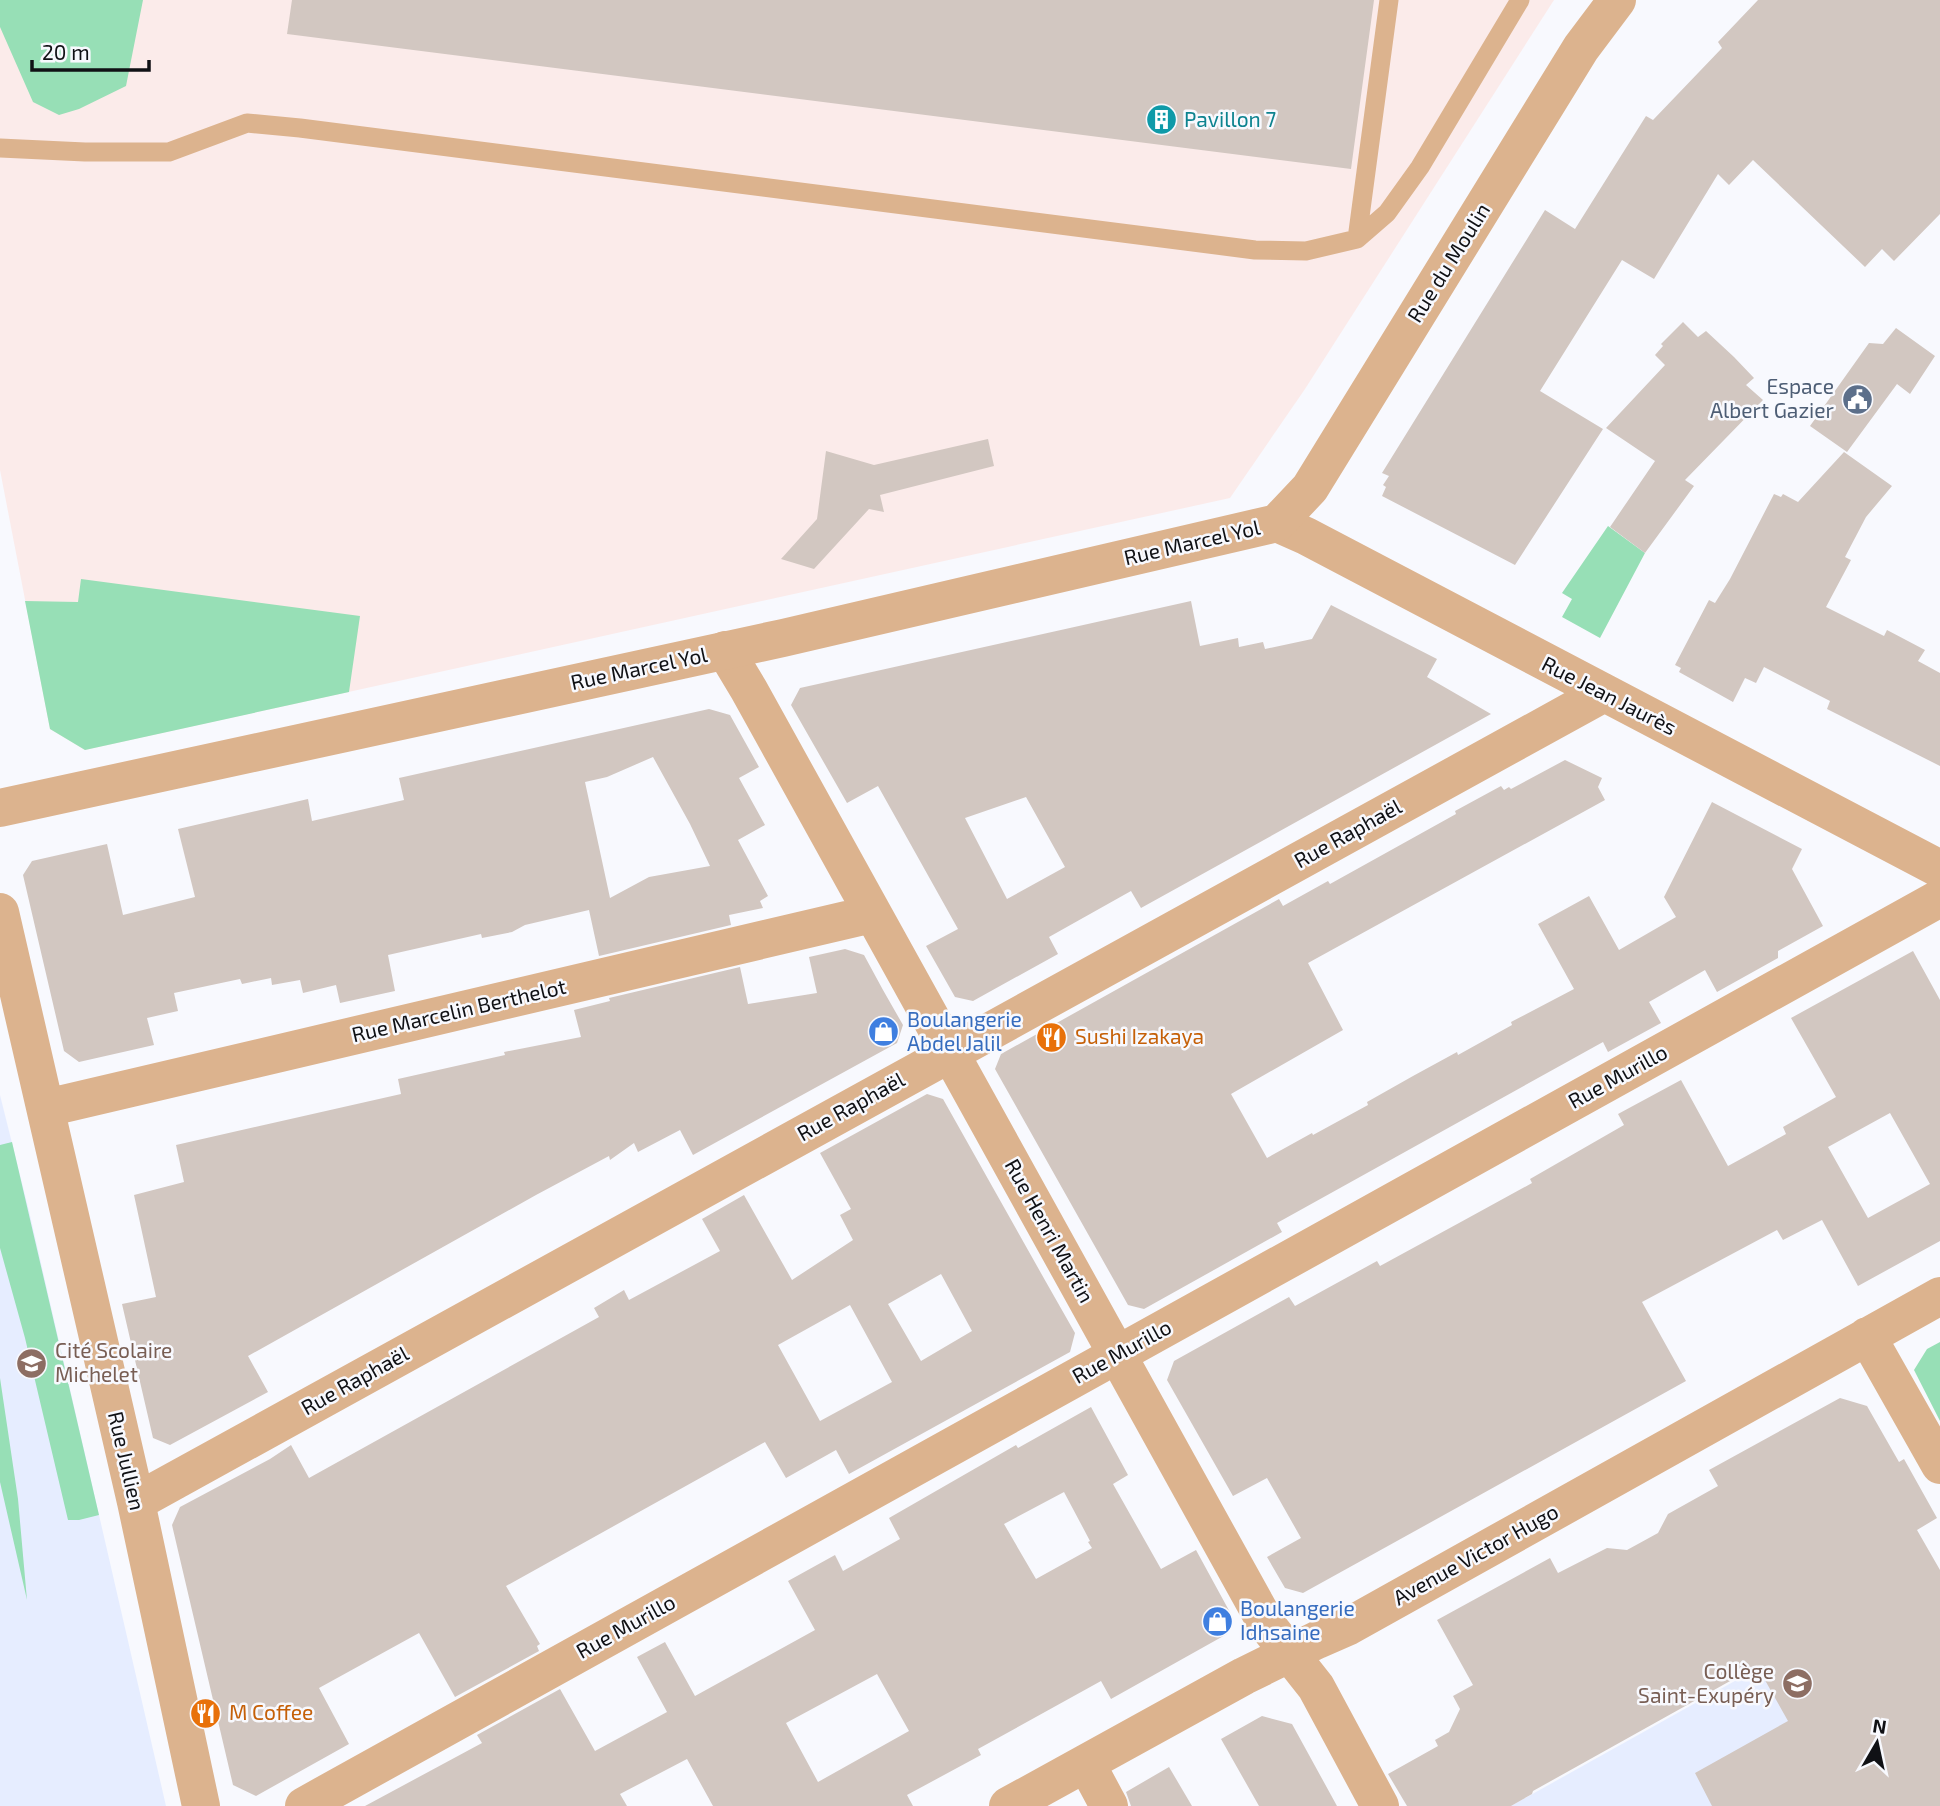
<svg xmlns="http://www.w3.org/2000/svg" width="1940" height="1806" font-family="'Exo 2',sans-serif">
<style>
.commercial{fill:#fbebea}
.built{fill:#e6edff}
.green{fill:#97dfb6}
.building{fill:#d2c7c1;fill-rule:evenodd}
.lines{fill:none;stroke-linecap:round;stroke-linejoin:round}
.service{stroke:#dcb38e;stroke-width:19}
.minor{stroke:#dcb38e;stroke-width:38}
.tertiary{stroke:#dcb38e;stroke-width:38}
.labels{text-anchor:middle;stroke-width:5;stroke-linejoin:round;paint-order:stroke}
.culture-label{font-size:21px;fill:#0d838f;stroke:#f8f9fe;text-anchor:start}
.street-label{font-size:21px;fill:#101115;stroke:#f8f9fe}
.service-label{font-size:21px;fill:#4e5e75;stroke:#f8f9fe;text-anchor:end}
.shop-label{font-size:21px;fill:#366cbe;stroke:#f8f9fe;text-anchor:start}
.food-label{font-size:21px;fill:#c56008;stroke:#f8f9fe;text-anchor:start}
.education-label{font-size:21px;fill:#785e54;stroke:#f8f9fe;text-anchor:start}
</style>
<rect width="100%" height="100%" fill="#f8f9fe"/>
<path class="commercial" d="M0,0H1554L1305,389L1230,498L85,750L50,729L0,470Z"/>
<path class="built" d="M0,1095L29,1211L166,1806H0Z
M1833,1626L1940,1806H1511Z"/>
<path class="green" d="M0,0H143L126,86L79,109L59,115L33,102L0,27Z
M1608,526L1645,553L1600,638L1562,617L1572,599L1562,593Z
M81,579L360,616L349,692L85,750L50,729L25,601L78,602Z
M12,1142L99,1515L79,1520H68L25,1338L0,1248V1145Z
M1940,1342V1421L1914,1370L1927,1349Z
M0,1378L18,1499L27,1600L0,1482Z"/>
<path class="building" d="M292,0H1374L1351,169L287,34Z
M1758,0H1940V214L1894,261L1882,249L1865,267L1753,160L1729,185L1718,174L1654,279L1622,260L1540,391L1603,429L1515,565L1382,496L1386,487L1383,485L1389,476L1382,473L1545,210L1575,229L1646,116L1653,120L1722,48L1718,42Z
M1683,322L1698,337L1706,331L1734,357L1754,378L1746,385L1763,400L1685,480L1694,486L1645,553L1610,527L1655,461L1606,428L1665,365L1655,355L1663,346L1661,344Z
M1896,328L1935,356L1910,394L1897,384L1847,452L1810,426L1869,343L1883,344Z
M988,439L994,466L880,495L884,512L869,509L814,569L781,559L817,519L826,451L874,465Z
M1844,452L1892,486L1866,517L1845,557L1851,560L1826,607L1884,636L1887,630L1925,650L1918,661L1940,673V766L1827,709L1830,701L1764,667L1756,683L1745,678L1733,702L1679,672L1681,668L1675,665L1709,600L1715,603L1730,579L1774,494L1781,497L1783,494L1798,502Z
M1191,601L1200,646L1238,638L1239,647L1263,642L1265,649L1312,639L1331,605L1437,659L1427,677L1491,714L1141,908L1131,891L1049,937L1058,954L973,1001L955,997L926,946L958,929L878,786L847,803L791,705L800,688ZM1026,797L1065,867L1007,899L965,818Z
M709,709L730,715L759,767L739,778L765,825L738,840L768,896L760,901L763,908L729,915L731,925L599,956L589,910L525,925L512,932L482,938L481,934L388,955L395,991L340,1003L336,985L303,993L300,980L272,985L271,978L242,984L240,979L174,993L178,1011L147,1018L154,1045L79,1062L64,1051L23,875L32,861L107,844L123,915L195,897L178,829L308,799L312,821L404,800L399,778ZM653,757L690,824L710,866L649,877L610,898L585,782L607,777Z
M1565,760L1602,778L1598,787L1605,800L1308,963L1343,1030L1231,1094L1267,1158L1312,1133L1313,1135L1368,1105L1367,1102L1413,1076L1457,1052L1458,1055L1512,1025L1511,1022L1574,989L1538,924L1589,896L1619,950L1676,917L1664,897L1712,802L1802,849L1792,869L1823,926L1778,951V958L1717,992L1705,970L1649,1002L1661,1023L1608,1052L1603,1042L1277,1223L1282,1232L1144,1309L1128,1305L995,1069L1001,1054L1279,899L1283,906L1328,881L1330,884L1456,814L1455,811L1501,786L1504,790L1509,787L1511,789Z
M845,949L864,955L883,990L903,1025L897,1043L693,1155L680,1130L638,1152L634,1143L610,1160L609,1156L536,1195L248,1356L268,1392L170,1445L153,1438L122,1304L156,1297L134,1195L184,1182L176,1145L401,1094L398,1079L505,1055L504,1052L581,1037L574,1010L610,1001L609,998L740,967L748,1004L817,993L809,957Z
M1913,951L1940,1000V1241L1858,1286L1822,1220L1783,1240L1777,1230L1642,1302L1686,1381L1303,1593L1285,1588L1267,1557L1301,1538L1267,1478L1233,1496L1167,1380L1174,1361L1289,1297L1295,1306L1377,1261L1380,1266L1459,1223L1532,1183L1530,1179L1624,1125L1618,1114L1681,1080L1728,1166L1761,1148L1786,1134L1783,1127L1836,1097L1791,1018ZM1890,1113L1930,1184L1868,1218L1828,1147Z
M927,1094L943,1099L1046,1282L1075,1333L1070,1352L849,1474L836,1450L786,1478L765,1442L506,1586L540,1644L537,1646L539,1651L455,1697L419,1633L319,1688L349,1744L256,1796L233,1785L172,1525L180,1507L270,1459L291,1445L309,1478L599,1317L594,1308L624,1290L629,1300L720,1251L702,1219L744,1195L792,1280L853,1240L840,1215L851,1209L820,1153ZM941,1274L972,1331L921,1361L888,1304ZM850,1305L892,1382L820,1421L778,1345Z
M1840,1398L1867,1406L1899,1462L1904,1459L1937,1518L1917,1530L1940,1570V1806H1712L1695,1773L1788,1721L1757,1666L1533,1791L1532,1794L1511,1806H1407L1388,1774L1438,1746L1435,1740L1449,1732L1460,1709L1453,1696L1473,1685L1437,1620L1550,1558L1558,1573L1607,1548L1627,1550L1658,1533L1668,1514L1718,1486L1709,1470Z
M1091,1407L1128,1475L1113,1484L1161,1569L1196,1550L1232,1616L1227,1634L1111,1699L1101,1681L978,1749L981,1755L907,1795L913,1806H713L687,1759L620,1794L627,1806H365L482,1743L477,1735L560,1689L595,1751L667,1712L637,1657L665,1642L695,1696L815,1630L788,1581L835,1555L843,1571L900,1539L889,1518L1016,1445L1018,1448ZM1064,1492L1090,1541L1088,1542L1092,1548L1036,1579L1004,1524ZM877,1674L909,1731L818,1782L786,1723Z
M1262,1716L1292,1724L1337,1806H1259L1221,1739Z
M1169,1767L1192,1806H1131L1126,1792Z"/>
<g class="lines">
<path class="service" d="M0,148L85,152H169L247,123L300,128L1255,250L1306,251L1357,239L1387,213L1420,167L1520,0
M1357,239L1389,0"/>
<path class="minor" d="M1277,523L1306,536L1940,869
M725,650L749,690L1267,1625L1316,1687L1380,1806
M0,912L136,1502L201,1806
M46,1108L872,914
M1867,1336L1940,1465
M136,1502L1604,693
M1086,1763L1109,1806
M304,1806L1940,898
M1008,1806L1244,1676L1317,1640L1349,1626L1940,1296"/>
<path class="tertiary" d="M0,808L783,638L1277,523L1310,488L1581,48L1617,0"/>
</g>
<defs>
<symbol id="building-disc" viewBox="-11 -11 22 22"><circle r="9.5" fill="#0f9aa8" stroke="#f8f9fe"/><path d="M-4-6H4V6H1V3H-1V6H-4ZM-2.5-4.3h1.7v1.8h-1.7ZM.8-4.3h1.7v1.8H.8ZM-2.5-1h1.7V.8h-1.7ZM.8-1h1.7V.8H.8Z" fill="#fff"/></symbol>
<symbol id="civic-disc" viewBox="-11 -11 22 22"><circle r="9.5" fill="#5c6f8a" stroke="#f8f9fe"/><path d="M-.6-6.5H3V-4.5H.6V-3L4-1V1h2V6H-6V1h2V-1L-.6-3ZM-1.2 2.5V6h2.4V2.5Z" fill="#fff"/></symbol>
<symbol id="shop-disc" viewBox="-11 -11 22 22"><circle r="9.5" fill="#3f7fe0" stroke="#f8f9fe"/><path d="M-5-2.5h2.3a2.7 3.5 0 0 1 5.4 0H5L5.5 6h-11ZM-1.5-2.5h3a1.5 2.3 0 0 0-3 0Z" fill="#fff"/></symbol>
<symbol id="restaurant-disc" viewBox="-11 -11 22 22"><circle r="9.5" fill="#e8710a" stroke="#f8f9fe"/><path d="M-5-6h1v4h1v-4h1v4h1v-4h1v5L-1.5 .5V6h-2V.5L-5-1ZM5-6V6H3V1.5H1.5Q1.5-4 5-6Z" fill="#fff"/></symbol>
<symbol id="school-disc" viewBox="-11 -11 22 22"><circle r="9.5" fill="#8d6e63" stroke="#f8f9fe"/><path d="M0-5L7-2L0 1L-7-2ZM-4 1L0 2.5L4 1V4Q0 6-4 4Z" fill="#fff"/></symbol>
</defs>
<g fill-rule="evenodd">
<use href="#building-disc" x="1144" y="102" width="35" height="35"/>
<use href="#civic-disc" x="1840" y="382" width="35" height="35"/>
<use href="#shop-disc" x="866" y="1014" width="35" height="35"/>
<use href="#restaurant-disc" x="1034" y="1020" width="35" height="35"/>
<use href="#school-disc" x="14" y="1346" width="35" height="35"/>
<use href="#shop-disc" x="1200" y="1604" width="35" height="35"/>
<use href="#school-disc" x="1780" y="1666" width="35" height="35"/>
<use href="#restaurant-disc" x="188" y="1696" width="35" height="35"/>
</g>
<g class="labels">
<g class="culture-label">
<text x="1184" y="127">Pavillon 7</text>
</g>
<g class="street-label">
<text transform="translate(1449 263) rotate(-58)" y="7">Rue du Moulin</text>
<text transform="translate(1192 543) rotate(-13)" y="7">Rue Marcel Yol</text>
<text transform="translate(639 669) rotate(-12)" y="7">Rue Marcel Yol</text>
<text transform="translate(1609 696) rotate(27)" y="7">Rue Jean Jaurès</text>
<text transform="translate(1348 834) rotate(-29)" y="7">Rue Raphaël</text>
<text transform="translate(459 1011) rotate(-13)" y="7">Rue Marcelin Berthelot</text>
<text transform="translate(1618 1077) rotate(-29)" y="7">Rue Murillo</text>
<text transform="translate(851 1107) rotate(-29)" y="7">Rue Raphaël</text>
<text transform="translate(1049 1231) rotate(61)" y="7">Rue Henri Martin</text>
<text transform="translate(1122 1352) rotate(-29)" y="7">Rue Murillo</text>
<text transform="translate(355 1381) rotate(-29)" y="7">Rue Raphaël</text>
<text transform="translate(126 1461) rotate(77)" y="7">Rue Jullien</text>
<text transform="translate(1476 1555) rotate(-29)" y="7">Avenue Victor Hugo</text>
<text transform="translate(626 1627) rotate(-29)" y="7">Rue Murillo</text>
</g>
<g class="service-label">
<text x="1834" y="394">Espace<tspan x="1834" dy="24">Albert Gazier</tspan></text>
</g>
<g class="shop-label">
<text x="907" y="1027">Boulangerie<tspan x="907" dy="24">Abdel Jalil</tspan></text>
<text x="1240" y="1616">Boulangerie<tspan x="1240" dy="24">Idhsaine</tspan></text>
</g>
<g class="food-label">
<text x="1075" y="1044">Sushi Izakaya</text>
<text x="229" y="1720">M Coffee</text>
</g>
<g class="education-label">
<text x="55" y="1358">Cité Scolaire<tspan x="55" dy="24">Michelet</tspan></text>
<text x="1774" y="1679" text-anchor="end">Collège<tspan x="1774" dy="24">Saint-Exupéry</tspan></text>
</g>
</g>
<g transform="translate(1877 1743) rotate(9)" stroke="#f8f9fe" stroke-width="5" paint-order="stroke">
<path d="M0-5L12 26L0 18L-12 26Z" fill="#101115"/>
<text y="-10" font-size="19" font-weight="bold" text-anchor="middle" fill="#101115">N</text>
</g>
<path d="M32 60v10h117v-10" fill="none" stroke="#101115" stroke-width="3.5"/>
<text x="42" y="60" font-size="21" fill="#101115" stroke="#f8f9fe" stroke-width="5" paint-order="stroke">20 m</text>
</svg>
